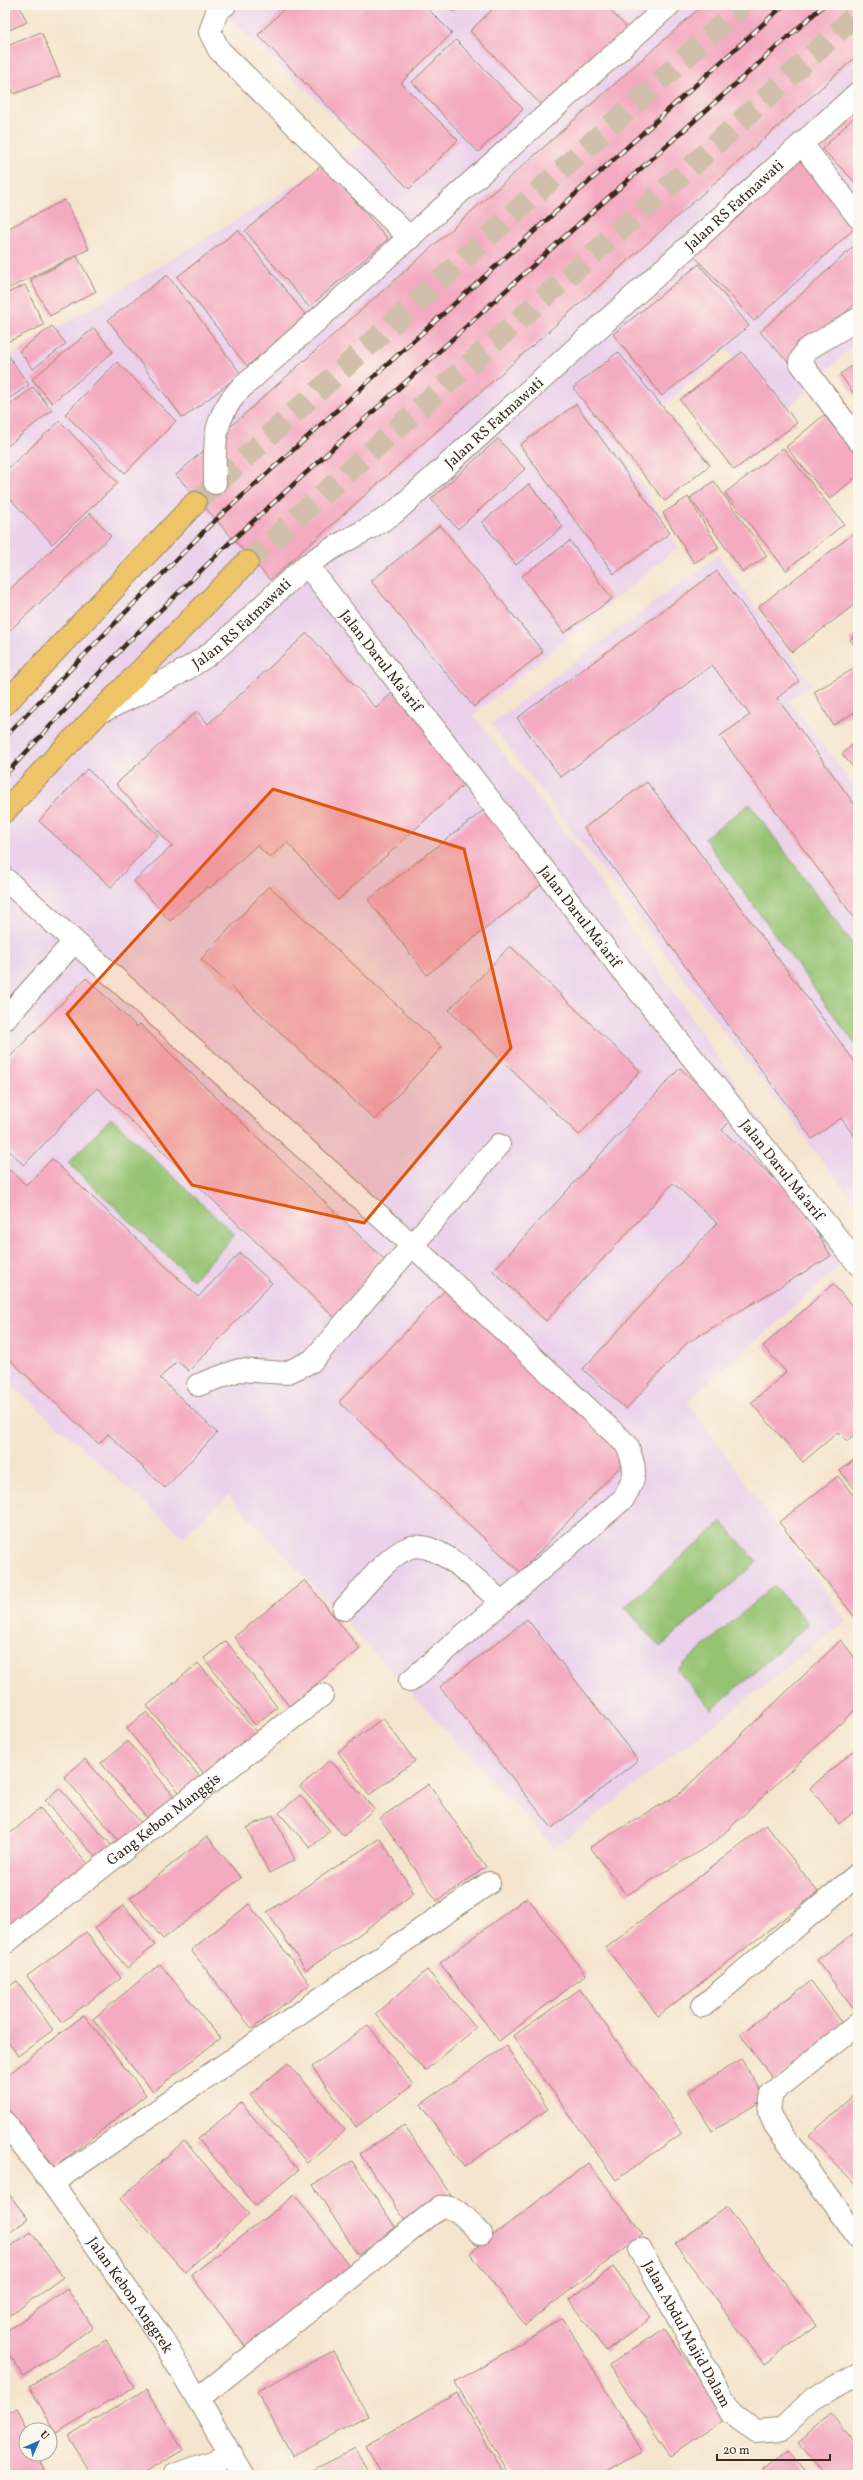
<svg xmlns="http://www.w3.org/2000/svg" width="863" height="2480" font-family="Vollkorn,serif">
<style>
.built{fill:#ebd1eb}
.green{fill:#95c372;stroke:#687648}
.building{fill:#f4aac1}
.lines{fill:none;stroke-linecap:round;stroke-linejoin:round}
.major-tunnel{stroke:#d0c0ab;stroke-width:22;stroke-dasharray:22 11;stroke-linecap:butt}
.minor-casing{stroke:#988876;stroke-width:24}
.major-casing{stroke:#988876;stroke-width:24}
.minor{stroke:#fff;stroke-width:22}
.major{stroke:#eec469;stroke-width:22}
.rail-casing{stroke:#3b2a1e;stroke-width:4.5}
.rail{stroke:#fbf7ec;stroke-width:3;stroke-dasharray:9;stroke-linecap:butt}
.marked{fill:#df570d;fill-opacity:0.2;stroke:#df570d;stroke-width:3;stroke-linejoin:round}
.labels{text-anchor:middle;stroke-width:3;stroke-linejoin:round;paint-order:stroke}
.street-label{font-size:15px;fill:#3b2a1e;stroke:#fbf7ec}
</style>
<rect width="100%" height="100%" fill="#fbf7ec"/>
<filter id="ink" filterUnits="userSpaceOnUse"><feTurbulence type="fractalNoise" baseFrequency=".025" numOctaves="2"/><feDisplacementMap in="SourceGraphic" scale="8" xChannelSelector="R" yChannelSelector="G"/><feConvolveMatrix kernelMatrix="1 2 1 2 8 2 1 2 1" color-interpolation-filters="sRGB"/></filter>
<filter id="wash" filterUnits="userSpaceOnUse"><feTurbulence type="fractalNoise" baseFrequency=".012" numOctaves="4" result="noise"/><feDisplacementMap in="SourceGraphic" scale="16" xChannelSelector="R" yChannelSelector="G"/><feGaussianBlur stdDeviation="0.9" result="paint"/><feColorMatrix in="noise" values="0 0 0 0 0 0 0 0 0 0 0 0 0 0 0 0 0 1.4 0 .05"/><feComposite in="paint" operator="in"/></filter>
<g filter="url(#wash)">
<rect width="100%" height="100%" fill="#f5e5ce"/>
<path class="built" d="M218,5H858V341L784,412L727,349L619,445L678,547L473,715L575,845L851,1256L687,1402L847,1621L554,1848L229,1495L183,1537L5,1379V360L363,143L223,13Z
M718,555L812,684L789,700L858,791V1208L491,724Z"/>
<path class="green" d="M750,804L858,952V1048L704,838Z
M111,1118L235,1235L193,1280L68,1163Z
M722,1522L757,1562L660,1647L625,1607Z
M774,1585L809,1624L712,1710L677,1670Z"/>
<g id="blocks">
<path class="building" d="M5,5H19L27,22L5,32Z
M288,5H424L452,33L401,83L458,140L409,189L258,35Z
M446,5H461L453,12Z
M497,5H605L630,31L546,110L470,31Z
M703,5H858V55L270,580L176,475Z
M41,32L60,76L14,94L5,72V47Z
M456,40L523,109L478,152L412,82Z
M858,113V185L822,149Z
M798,159L858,225L754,321L694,256Z
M323,164L388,239L309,307L245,231Z
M65,200L89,249L5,290V230Z
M238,230L308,318L247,366L177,277Z
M854,246L858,251V301L789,363L760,332Z
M77,256L96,291L50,316L30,280Z
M699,264L749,326L662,396L613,334Z
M167,275L241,374L183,418L108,320Z
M25,285L44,325L5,343V294Z
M52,326L66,344L33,369L19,351Z
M94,328L113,352L52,403L32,379Z
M618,352L710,465L665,501L573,388Z
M742,352L797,423L734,470L680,400Z
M8,355L29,385L5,401V357Z
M117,362L176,421L125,473L65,414Z
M858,362V400L840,374Z
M33,387L52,410L5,448V409Z
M576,404L670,533L614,574L520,445Z
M824,415L858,456V475L830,499L786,447Z
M60,421L118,483L52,544L5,493V471Z
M498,439L525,469L458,529L431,499Z
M783,448L844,524L786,570L725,493Z
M714,481L767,556L743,572L690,498Z
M529,484L563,527L516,565L482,522Z
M688,497L719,548L694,563L663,513Z
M90,513L111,536L5,635V594Z
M440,525L543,652L474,707L371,581Z
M858,530V602L792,652L758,607Z
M570,541L612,599L564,633L522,576Z
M717,571L799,681L777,698L858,809V923L720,736L750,715L712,665L561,777L517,718Z
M307,633L376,708L395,690L471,778L338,900L287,842L270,858L257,845L210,888L208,886L170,921L134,881L172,846L116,784L197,711L208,724Z
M858,634V651L850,639Z
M855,668L858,673V710L833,725L814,692Z
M858,740V773L842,754Z
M87,769L158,835L111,887L39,821Z
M647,782L858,1066V1141L841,1118L812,1139L584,828Z
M488,807L546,881L427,975L368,900Z
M269,886L442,1047L375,1120L201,959Z
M510,946L640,1071L579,1135L449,1010Z
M86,978L137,1027L140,1024L392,1267L339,1322L97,1088L24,1165L5,1147V1062Z
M680,1068L733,1117L722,1130L803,1205V1209L831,1256L687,1343L626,1409L583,1369L717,1223L673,1183L546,1321L493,1271Z
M52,1159L198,1297L240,1253L272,1283L189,1371L177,1361L160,1378L217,1433L165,1488L108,1434L99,1444L5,1355V1176L10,1170L26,1185Z
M833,1284L858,1313V1431L847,1441L838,1432L803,1462L751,1403L786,1372L763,1346Z
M448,1287L629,1457L520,1572L339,1402Z
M858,1457V1493L840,1471Z
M838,1476L858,1501V1621L779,1522Z
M305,1580L360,1649L289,1706L234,1637Z
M527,1619L638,1760L552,1828L440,1687Z
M841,1640L858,1662V1707L716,1841L627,1895L590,1847L679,1794Z
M226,1641L277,1707L255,1725L204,1658Z
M198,1663L258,1734L207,1777L147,1706Z
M147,1712L204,1782L184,1798L126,1728Z
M383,1718L415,1761L369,1795L338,1752Z
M128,1741L178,1801L151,1823L101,1763Z
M858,1747V1808L839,1824L810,1788Z
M85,1759L143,1825L122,1844L64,1777Z
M330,1760L374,1809L344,1836L300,1787Z
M429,1784L486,1867L437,1901L380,1818Z
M59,1788L116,1850L101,1863L45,1801Z
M300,1795L330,1831L310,1848L279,1813Z
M40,1808L93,1870L5,1939V1838Z
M273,1815L295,1860L269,1873L247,1828Z
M766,1825L818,1892L658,2016L606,1948Z
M207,1836L241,1878L163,1939L130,1898Z
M380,1838L414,1893L357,1936L306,1970L267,1912Z
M527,1897L586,1975L499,2041L440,1963Z
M249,1904L310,1984L252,2029L191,1950Z
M124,1905L155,1945L127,1968L95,1928Z
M858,1930V2013L857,2014L817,1960Z
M86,1932L121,1978L62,2022L27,1976Z
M160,1964L220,2038L153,2092L93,2019Z
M427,1970L476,2028L425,2071L375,2014Z
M17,1981L53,2030L18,2056L5,2038V1989Z
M811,1981L846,2028L775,2081L740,2034Z
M580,1989L682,2133L616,2180L513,2036Z
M84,2015L146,2095L55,2167L5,2105V2077Z
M368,2025L413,2085L356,2127L312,2067Z
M506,2046L548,2109L464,2167L421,2104Z
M741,2059L766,2098L712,2131L689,2092Z
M288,2063L345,2130L307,2163L250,2095Z
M858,2091V2188L809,2136Z
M241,2103L298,2170L256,2206L198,2139Z
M404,2125L452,2197L409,2226L360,2154Z
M184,2141L249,2214L185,2272L120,2199Z
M352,2161L397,2230L358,2255L313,2185Z
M588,2163L643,2234L525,2325L470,2253Z
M5,2189L28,2219L5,2236Z
M295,2195L355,2273L250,2353L191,2275Z
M727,2206L816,2326L764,2364L675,2244Z
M31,2232L63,2277L5,2319V2250Z
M613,2267L651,2318L606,2351L569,2300Z
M67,2289L93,2327L24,2376L5,2348V2332Z
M563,2318L642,2451L601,2475H510L455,2382Z
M664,2328L726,2418L671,2456L609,2365Z
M106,2340L134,2387L56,2433L29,2386Z
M333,2351L368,2416L292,2456L257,2391Z
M146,2389L183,2450L141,2475H92L68,2436Z
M457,2393L505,2475H383L366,2446Z
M17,2408L27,2430L26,2454H38L47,2475H5V2414Z
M831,2414L858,2446V2475H826L798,2443Z
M355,2448L370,2475H306Z
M788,2450L808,2475H758Z"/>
</g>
</g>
<g filter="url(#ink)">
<use href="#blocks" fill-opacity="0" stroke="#988876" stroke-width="1"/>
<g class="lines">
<path class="major-tunnel" d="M195,503L743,5
M247,562L704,155L858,13"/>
<defs>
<g id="minor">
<path d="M225,5L217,11L210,32L219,50L410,238"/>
<path d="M802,144L858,217"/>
<path d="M858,319L806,350L800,362L858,440"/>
<path d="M215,483C215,445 211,422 238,391L669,5"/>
<path id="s1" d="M307,565L618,965L858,1264"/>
<path id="s2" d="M103,711C137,694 174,679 205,657C243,630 272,592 309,564C336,543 367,532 394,513L858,93"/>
<path d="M5,879L413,1246L627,1445C637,1470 637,1476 623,1499L410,1681"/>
<path d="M5,1019L74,942"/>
<path d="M198,1385L239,1370L286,1373L312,1361L499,1145"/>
<path d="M344,1609C361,1591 386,1557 408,1548C436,1537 481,1585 502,1602"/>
<path id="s3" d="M5,1943L322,1695"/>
<path d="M703,2006L858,1874"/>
<path d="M858,2024L772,2093L769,2110L775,2125L858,2237"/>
<path id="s4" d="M5,2123L52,2183L160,2336L243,2475"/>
<path d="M52,2183L489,1883"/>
<path id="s5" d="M640,2249L731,2413L755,2431L782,2429L814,2398L858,2374"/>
<path d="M199,2398L440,2207C458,2205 469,2222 481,2234"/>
<path d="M174,2475L233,2455"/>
</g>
<path id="major" d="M5,704L195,503
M5,811L50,763L247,562"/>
</defs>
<use href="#minor" class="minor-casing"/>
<use href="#major" class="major-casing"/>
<use href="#minor" class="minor"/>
<use href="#major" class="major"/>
<defs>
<path id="rail" d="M5,737L208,527L784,5
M5,775L128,642L226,546L562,239L824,5"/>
</defs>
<use href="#rail" class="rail-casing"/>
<use href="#rail" class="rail"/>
</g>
</g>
<path class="marked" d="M273,789L464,849L511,1048L364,1223L192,1185L67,1014Z"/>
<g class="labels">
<g class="street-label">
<text dy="5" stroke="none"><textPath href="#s2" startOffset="813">Jalan RS Fatmawati</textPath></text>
<text dy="5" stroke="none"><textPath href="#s2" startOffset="489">Jalan RS Fatmawati</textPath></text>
<text dy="5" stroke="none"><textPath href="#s2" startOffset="165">Jalan RS Fatmawati</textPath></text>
<text dy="5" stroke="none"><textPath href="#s1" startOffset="121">Jalan Darul Ma'arif</textPath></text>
<text dy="5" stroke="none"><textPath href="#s1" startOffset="445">Jalan Darul Ma'arif</textPath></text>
<text dy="5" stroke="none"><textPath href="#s1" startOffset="769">Jalan Darul Ma'arif</textPath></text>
<text dy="5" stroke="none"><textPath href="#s3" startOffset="201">Gang Kebon Manggis</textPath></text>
<text dy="5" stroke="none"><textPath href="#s4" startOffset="213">Jalan Kebon Anggrek</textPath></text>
<text dy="5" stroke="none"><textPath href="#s5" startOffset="97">Jalan Abdul Majid Dalam</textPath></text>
</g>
</g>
<rect width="863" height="2480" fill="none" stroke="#fbf7ec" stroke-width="20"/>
<g transform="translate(38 2442) rotate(45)"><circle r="19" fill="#fbf7ec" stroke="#aea59a"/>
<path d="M0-3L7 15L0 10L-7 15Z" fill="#1f6fb2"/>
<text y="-6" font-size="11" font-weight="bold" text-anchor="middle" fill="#3b2a1e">U</text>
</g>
<path d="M717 2454v6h113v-6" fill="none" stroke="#3b2a1e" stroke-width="2"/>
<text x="723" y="2454" font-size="12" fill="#3b2a1e" stroke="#fbf7ec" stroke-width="3" paint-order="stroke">20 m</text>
</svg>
